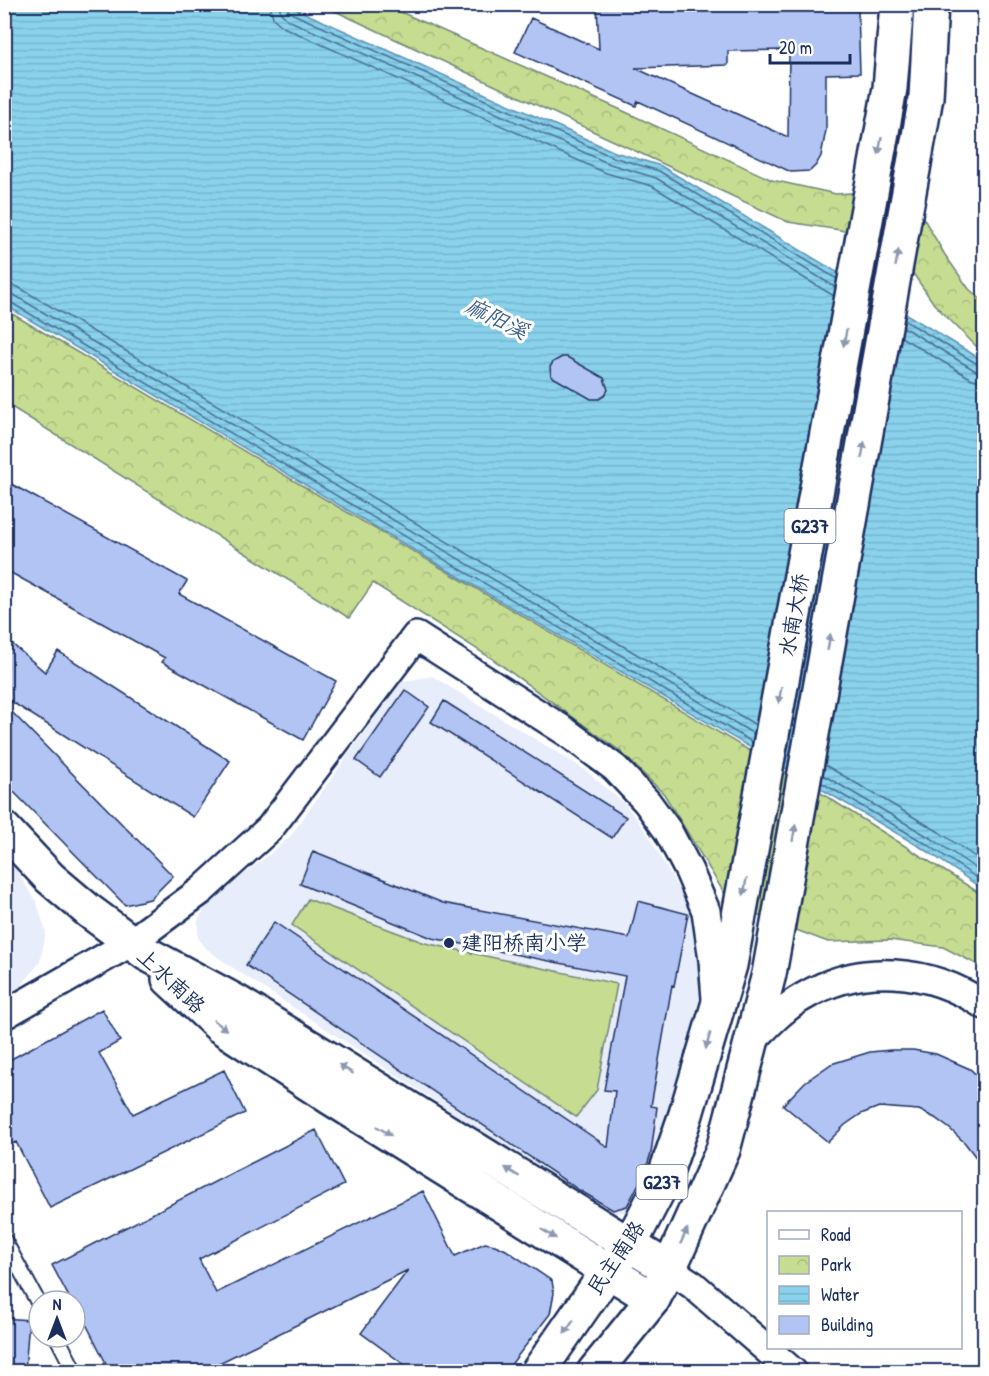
<svg xmlns="http://www.w3.org/2000/svg" width="989" height="1376" font-family="'Patrick Hand','LXGW WenKai TC',sans-serif">
<style>
.built{fill:#e8edfb}
.park{fill:url(#park-crowns);stroke:#708678;stroke-width:1.5}
.garden{fill:#c5dc91;stroke:#708678;stroke-width:1.5}
.water{fill:url(#water-rules);stroke:#5e90b3;stroke-width:1.5}
.lines{fill:none;stroke-linecap:round;stroke-linejoin:round}
.shore{stroke:#477096;stroke-width:1.5}
.building{fill:#b1c4f3;stroke:#1b2f5e;stroke-width:1.5;fill-rule:evenodd}
.lane-casing{stroke:#1b2f5e;stroke-width:18}
.street-casing{stroke:#1b2f5e;stroke-width:32}
.secondary-casing{stroke:#1b2f5e;stroke-width:38}
.highway-casing{stroke:#1b2f5e;stroke-width:38}
.lane{stroke:#fff;stroke-width:14}
.street{stroke:#fff;stroke-width:27}
.secondary{stroke:#fff;stroke-width:33}
.highway{stroke:#fff;stroke-width:33}
.oneway{fill:#8d97ae}
.poi-dot{fill:#1b2f5e;stroke:#fff;stroke-width:2}
.labels{text-anchor:middle;stroke-width:6;stroke-linejoin:round;paint-order:stroke}
.shield{fill:#fff;stroke:#5f6d8e;stroke-width:1.5}
.shield-label{font-size:20px;font-weight:bold;fill:#1b2f5e}
.street-label{font-size:21px;fill:#1b2f5e;stroke:#fff}
.poi-label{font-size:21px;fill:#1b2f5e;stroke:#fff;text-anchor:start}
.water-label{font-size:22px;font-style:italic;fill:#3c6088;stroke:#fff}
</style>
<defs>
<pattern id="park-crowns" width="20" height="18" patternUnits="userSpaceOnUse" patternTransform="scale(1.5)"><rect width="20" height="18" fill="#c5dc91"/><path d="M2 6a3 3 0 1 1 6 0M12 15a3 3 0 1 1 6 0" fill="none" stroke="#a9bd7f"/></pattern>
<pattern id="water-rules" width="6" height="5" patternUnits="userSpaceOnUse" patternTransform="scale(1.5)"><rect width="6" height="5" fill="#8ad1eb"/><path d="M0 2.5h6" fill="none" stroke="#76b4cc"/></pattern>
</defs>
<rect width="100%" height="100%" fill="#fff"/>
<filter id="ink" filterUnits="userSpaceOnUse"><feTurbulence type="fractalNoise" baseFrequency=".0167" numOctaves="2"/><feDisplacementMap in="SourceGraphic" scale="12" xChannelSelector="R" yChannelSelector="G"/><feConvolveMatrix kernelMatrix="1 2 1 2 8 2 1 2 1" color-interpolation-filters="sRGB"/></filter>
<g filter="url(#ink)">
<path class="built" d="M432,676L584,769L625,804L649,836L693,915L698,952L700,1020L650,1174L630,1211L609,1215L227,964L206,948L198,938V920L204,910L211,901L289,838L400,682Z
M4,856L11,862L37,903L46,932L40,962L18,990L5,997Z"/>
<path class="park" d="M322,5H385L619,109L772,180L836,194L879,191L898,194L921,214L945,255L969,289L984,302V352L976,346L934,304L908,266L882,241L840,230L788,222Z
M4,309L821,793L984,896V968L943,947L890,940L828,942L732,906L664,794L620,751L491,658L373,583L349,618L5,403Z"/>
<path class="garden" d="M308,899L425,943L617,984L597,1090L576,1117L292,925Z"/>
<path class="water" d="M5,5H287L615,152L661,166L984,361V890L927,851L456,575L5,305Z"/>
<g class="lines">
<path class="shore" d="M270,4L273,18L283,27L606,173L652,186L834,296
M279,4L281,13L288,20L610,164L656,178L835,287
M287,4L288,10L291,13L613,157L659,171L837,279
M4,284L18,287L756,725
M4,293L14,295L754,734
M4,301L10,302L752,742
M904,320L979,365L984,366
M903,327L976,371L984,373
M901,337L972,379L984,382
M825,765L939,832L984,863
M823,775L934,840L984,874
M822,783L930,846L984,883"/>
</g>
<path class="building" d="M597,4H845L846,10H858L860,73L826,74V130L821,156L816,165L810,171L791,172L638,101L636,106L515,52L531,18L599,49ZM789,50L788,137L635,68L728,65V51Z
M562,357H567L604,378L608,390L604,396L599,399H591L551,376L550,367L553,362Z
M4,480L187,581L179,594L336,681L303,740L162,662L165,658L4,569Z
M4,637L45,672L58,651L230,761L193,817L4,697Z
M405,690L429,707L380,777L356,760Z
M444,701L626,817L612,838L431,722Z
M4,704L173,876L150,899L125,905L4,782Z
M313,851L443,903L629,938L638,901L688,914L674,986L672,985L651,1106L657,1107L651,1153L645,1172L627,1206L613,1210L579,1190L246,965L274,922L608,1147L615,1091L604,1090L625,976L432,938L300,884Z
M102,1009L120,1041L99,1053L133,1114L224,1070L245,1113L50,1208L16,1142L4,1148V1063Z
M891,1050H913L936,1054L970,1069L984,1082V1168L965,1143L950,1129L935,1118L919,1110L879,1107L861,1114L845,1125L828,1142L783,1105L805,1082L831,1064L870,1052Z
M316,1130L344,1185L199,1259L216,1293L423,1191L455,1256L485,1243L495,1245L506,1250L552,1281L554,1293L550,1314L506,1371H413L361,1333L408,1270L203,1371H110L83,1318L80,1320L75,1309V1301H71L52,1265Z
M4,1318L29,1320L25,1371L4,1369Z"/>
<g class="lines">
<defs>
<path id="lane" d="M4,1240L39,1304
M57,1337L75,1372"/>
<path id="street" d="M4,1015L130,943L202,890L270,828L416,636L565,731L615,768L647,802L668,831L689,871L706,911L713,960L716,999
M751,1042C767,1026 783,1008 803,997C861,962 929,968 984,1005
M669,1269L693,1285L793,1372"/>
<path id="secondary" d="M4,829L50,878L89,911L147,954L235,1001L669,1269
M169,979L220,1026L331,1098L653,1299"/>
<path id="highway" d="M538,1372L608,1271L630,1244L663,1181L686,1114L730,965L890,88L897,4
M594,1372L653,1299L669,1269L723,1150L769,974L926,97L931,4"/>
</defs>
<use href="#lane" class="lane-casing"/>
<use href="#street" class="street-casing"/>
<use href="#secondary" class="secondary-casing"/>
<use href="#highway" class="highway-casing"/>
<use href="#lane" class="lane"/>
<use href="#street" class="street"/>
<use href="#secondary" class="secondary"/>
<use href="#highway" class="highway"/>
</g>
<defs><path id="oneway-solid" d="M-6-.8H1V-3.2L6.5 0L1 3.2V.8H-6Z" transform="scale(1.5)"/></defs>
<g class="oneway">
<use href="#oneway-solid" transform="translate(880 146) rotate(100)"/>
<use href="#oneway-solid" transform="translate(897 258) rotate(-80)"/>
<use href="#oneway-solid" transform="translate(845 338) rotate(100)"/>
<use href="#oneway-solid" transform="translate(863 450) rotate(-80)"/>
<use href="#oneway-solid" transform="translate(829 642) rotate(-80)"/>
<use href="#oneway-solid" transform="translate(780 695) rotate(100)"/>
<use href="#oneway-solid" transform="translate(794 833) rotate(-80)"/>
<use href="#oneway-solid" transform="translate(745 887) rotate(100)"/>
<use href="#oneway-solid" transform="translate(220 1025) rotate(38)"/>
<use href="#oneway-solid" transform="translate(708 1041) rotate(106)"/>
<use href="#oneway-solid" transform="translate(346 1069) rotate(-148)"/>
<use href="#oneway-solid" transform="translate(384 1131) rotate(32)"/>
<use href="#oneway-solid" transform="translate(512 1172) rotate(-148)"/>
<use href="#oneway-solid" transform="translate(549 1234) rotate(32)"/>
<use href="#oneway-solid" transform="translate(684 1236) rotate(-65)"/>
<use href="#oneway-solid" transform="translate(569 1327) rotate(125)"/>
</g>
</g>
<circle class="poi-dot" cx="449" cy="943" r="6"/>
<g class="labels">
<g class="shield">
<rect x="784.5" y="509" width="51" height="34" rx="4.5"/>
<rect x="636.5" y="1165" width="51" height="34" rx="4.5"/>
</g>
<g class="shield-label">
<text x="810" y="533">G237</text>
<text x="662" y="1189">G237</text>
</g>
<g class="street-label">
<text transform="translate(794 615) rotate(-80)" y="7">水南大桥</text>
<text transform="translate(171 981) rotate(43)" y="7">上水南路</text>
<text transform="translate(616 1258) rotate(-56)" y="7">民主南路</text>
</g>
<g class="poi-label">
<text x="461" y="950">建阳桥南小学</text>
</g>
<g class="water-label">
<text transform="translate(497 318) rotate(26)" y="8">麻阳溪</text>
</g>
</g>
<rect width="989" height="1376" fill="none" stroke="#fff" stroke-width="24"/>
<rect x="12" y="12" width="965" height="1352" fill="none" stroke="#1b2f5e" stroke-width="2" filter="url(#ink)"/>
<rect x="767" y="1211" width="195" height="138" fill="#ffffff" stroke="#a4acbf" stroke-width="1.5"/>
<rect x="779" y="1230" width="30" height="9" fill="#ffffff" stroke="#a4acbf" stroke-width="1.5"/>
<text x="821" y="1241" font-size="18" fill="#1b2f5e">Road</text>
<rect x="779" y="1256" width="30" height="18" fill="url(#park-crowns)" stroke="#a4acbf" stroke-width="1.5"/>
<text x="821" y="1271" font-size="18" fill="#1b2f5e">Park</text>
<rect x="779" y="1286" width="30" height="18" fill="url(#water-rules)" stroke="#a4acbf" stroke-width="1.5"/>
<text x="821" y="1301" font-size="18" fill="#1b2f5e">Water</text>
<rect x="779" y="1316" width="30" height="18" fill="#b1c4f3" stroke="#a4acbf" stroke-width="1.5"/>
<text x="821" y="1331" font-size="18" fill="#1b2f5e">Building</text>
<g transform="translate(57 1319)"><circle r="28" fill="#ffffff" stroke="#a4acbf" stroke-width="1.5"/>
<path d="M0-4.5L10 22L0 15L-10 22Z" fill="#1b2f5e"/>
<text y="-9" font-size="16" font-weight="bold" text-anchor="middle" fill="#1b2f5e">N</text>
</g>
<path d="M770 54v9h80v-9" fill="none" stroke="#1b2f5e" stroke-width="3"/>
<text x="779" y="54" font-size="18" fill="#1b2f5e" stroke="#ffffff" stroke-width="4.5" paint-order="stroke">20 m</text>
</svg>
